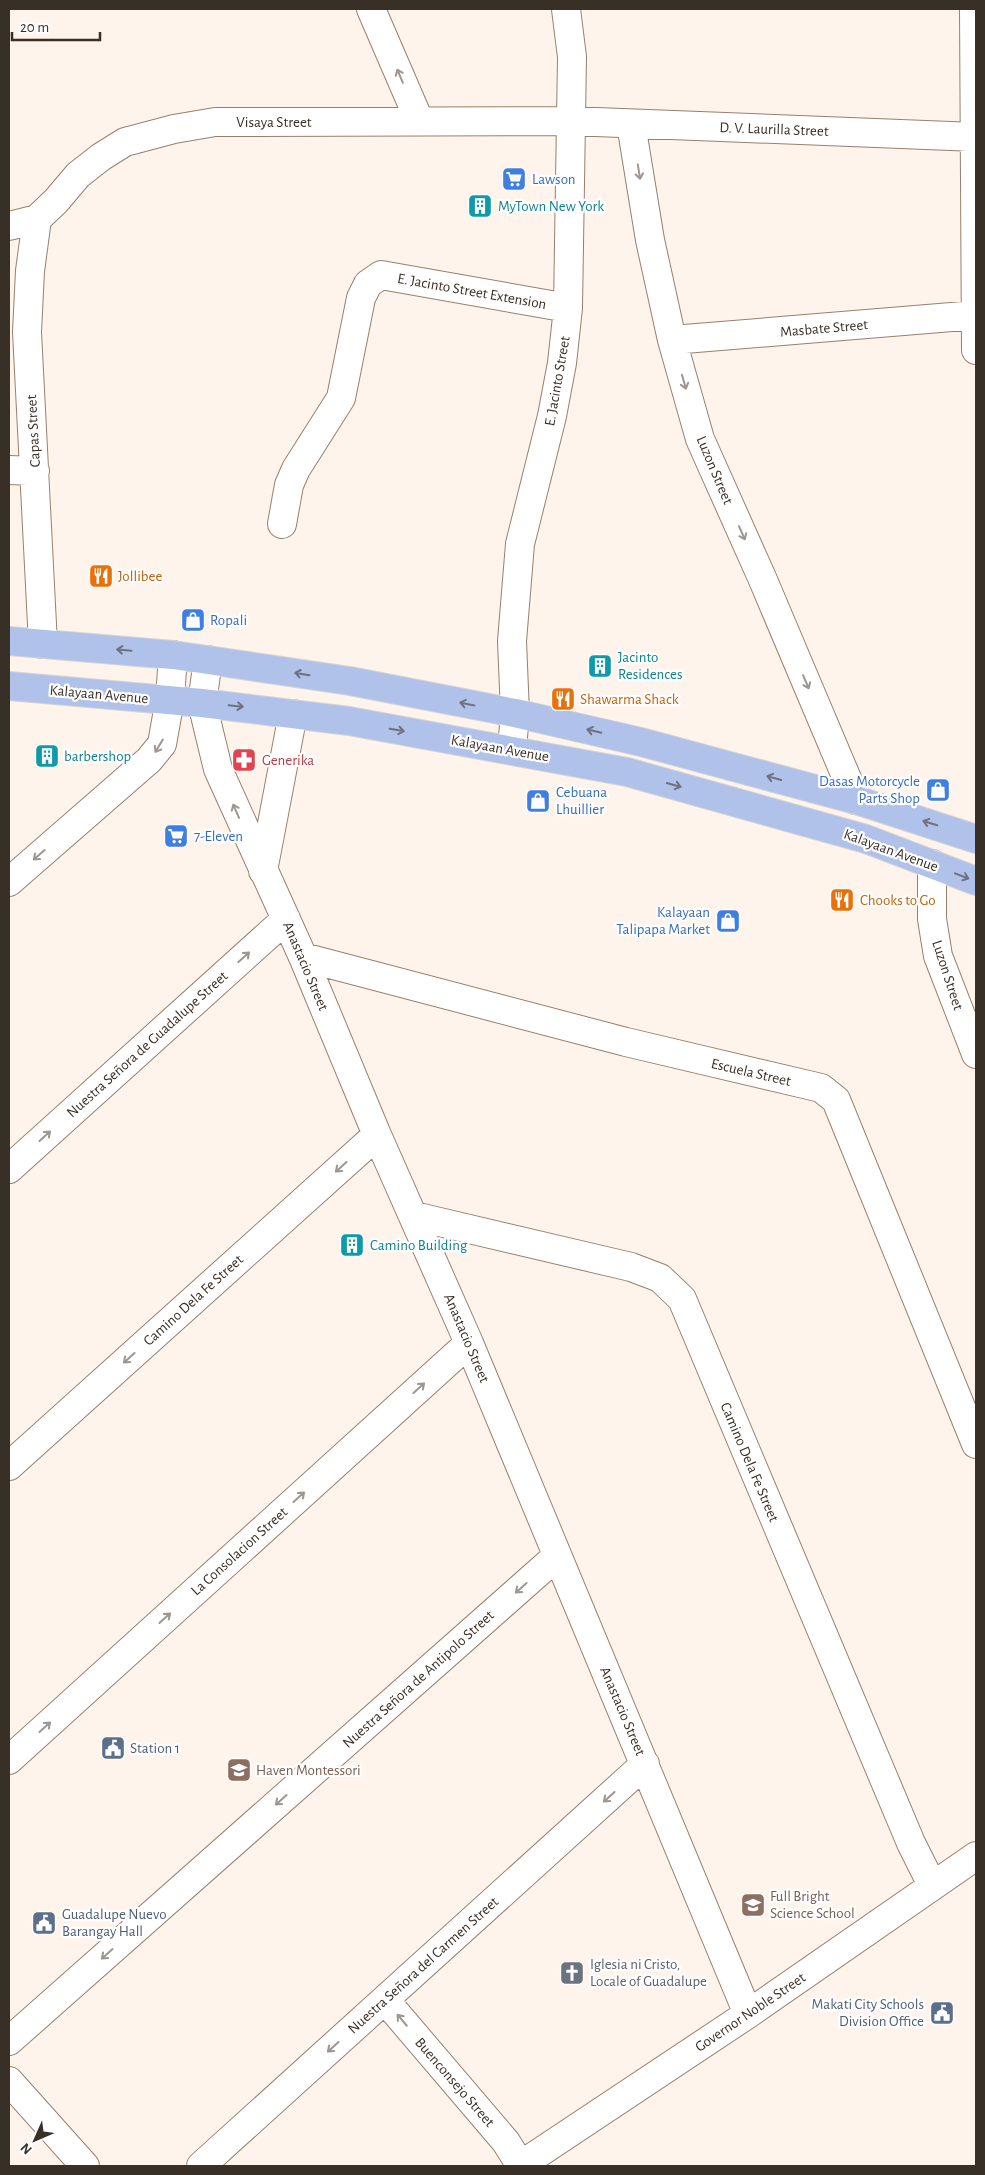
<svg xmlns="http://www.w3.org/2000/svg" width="985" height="2175" font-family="'Alegreya Sans',sans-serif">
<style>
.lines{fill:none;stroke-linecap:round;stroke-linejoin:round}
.minor-casing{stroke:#96806d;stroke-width:30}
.major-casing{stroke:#d7d5d4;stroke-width:30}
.minor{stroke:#fff;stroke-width:28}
.major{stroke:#b0c2ea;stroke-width:28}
.oneway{stroke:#9c9793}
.oneway2{stroke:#6e717f}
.labels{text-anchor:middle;stroke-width:4.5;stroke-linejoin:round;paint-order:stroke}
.street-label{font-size:15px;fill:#382f27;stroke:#fff}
.shop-label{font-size:15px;fill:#366cbe;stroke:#fff;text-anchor:start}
.culture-label{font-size:15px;fill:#0d838f;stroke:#fff;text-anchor:start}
.food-label{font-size:15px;fill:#c56008;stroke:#fff;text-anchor:start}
.health-label{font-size:15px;fill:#be3a42;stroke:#fff;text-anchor:start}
.service-label{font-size:15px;fill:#4e5e75;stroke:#fff;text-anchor:start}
.education-label{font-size:15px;fill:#785e54;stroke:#fff;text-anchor:start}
.worship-label{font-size:15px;fill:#5b616d;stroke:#fff;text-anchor:start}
</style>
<rect width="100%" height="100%" fill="#fef4ec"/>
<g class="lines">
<defs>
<path id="minor" d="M371,9L419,120
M974,9L976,350
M631,124L650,240L672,340L700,439L763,580L856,800
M37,219L30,271L27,332L43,644
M9,226L37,219L56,201L78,175L101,157L125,142L174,129L215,122L571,121L976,137
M672,340L976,315
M9,470L35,471
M282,524L289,485L296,469L341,398L361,298L368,284L381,275L568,308
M208,660L202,703L218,769L303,957L377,1135L469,1343L748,2014
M512,749L515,713L512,641L520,544L552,416L562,363L568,308L572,57L566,9
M932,864V919L938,956L976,1054
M263,871L293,714
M9,882L149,760L162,744L170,699L173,655
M303,957L626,1042L821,1088L836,1100L976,1444
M9,1169L286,919
M414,1216L631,1267L660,1278L682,1299L911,1843L932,1885
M9,1466L377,1135
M9,1760L469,1343
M385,2000L506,2142L521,2166
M9,2041L557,1556
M9,2081L85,2166
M521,2165L748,2014L976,1856
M201,2166L645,1764"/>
<path id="major" d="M9,641L173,655L208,660L350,681L515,713L641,742L856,800L976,839
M9,686L202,703L349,721L627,772L866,839L976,881"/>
</defs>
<use href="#minor" class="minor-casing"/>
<use href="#major" class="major-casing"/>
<use href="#minor" class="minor"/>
<use href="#major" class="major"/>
</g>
<defs><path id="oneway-shaft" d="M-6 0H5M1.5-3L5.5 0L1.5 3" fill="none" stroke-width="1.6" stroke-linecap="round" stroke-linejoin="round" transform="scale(1.25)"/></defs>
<g class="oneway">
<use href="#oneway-shaft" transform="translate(400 76) rotate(-113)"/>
<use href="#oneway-shaft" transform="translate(639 172) rotate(81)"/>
<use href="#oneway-shaft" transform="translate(684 382) rotate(74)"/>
<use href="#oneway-shaft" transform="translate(742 533) rotate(66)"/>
<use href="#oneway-shaft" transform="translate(806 682) rotate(67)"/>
<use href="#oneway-shaft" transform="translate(159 746) rotate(121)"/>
<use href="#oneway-shaft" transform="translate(236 811) rotate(-114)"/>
<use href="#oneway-shaft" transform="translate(39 855) rotate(139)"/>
<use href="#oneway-shaft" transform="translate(244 957) rotate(-42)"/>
<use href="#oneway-shaft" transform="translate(45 1136) rotate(-42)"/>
<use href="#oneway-shaft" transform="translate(341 1167) rotate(138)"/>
<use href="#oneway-shaft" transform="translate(129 1358) rotate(138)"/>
<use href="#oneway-shaft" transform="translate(419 1388) rotate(-42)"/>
<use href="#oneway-shaft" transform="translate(299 1497) rotate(-42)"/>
<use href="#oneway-shaft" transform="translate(521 1588) rotate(138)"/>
<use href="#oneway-shaft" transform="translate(165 1618) rotate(-42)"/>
<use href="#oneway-shaft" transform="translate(45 1727) rotate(-42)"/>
<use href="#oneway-shaft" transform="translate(609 1797) rotate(138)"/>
<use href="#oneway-shaft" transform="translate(281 1800) rotate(138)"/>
<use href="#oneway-shaft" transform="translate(107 1954) rotate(138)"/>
<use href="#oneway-shaft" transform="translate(402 2020) rotate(-130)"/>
<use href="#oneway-shaft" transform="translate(333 2047) rotate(138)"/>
</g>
<g class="oneway2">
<use href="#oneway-shaft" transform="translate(124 650) rotate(-175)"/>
<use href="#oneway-shaft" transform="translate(302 674) rotate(-171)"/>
<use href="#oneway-shaft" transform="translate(467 704) rotate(-169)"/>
<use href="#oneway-shaft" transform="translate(236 706) rotate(6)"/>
<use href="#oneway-shaft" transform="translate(397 730) rotate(10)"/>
<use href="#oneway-shaft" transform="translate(594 731) rotate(-167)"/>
<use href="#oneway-shaft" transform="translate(774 778) rotate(-165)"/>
<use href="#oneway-shaft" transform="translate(674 785) rotate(16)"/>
<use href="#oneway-shaft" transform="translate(930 823) rotate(-163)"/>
<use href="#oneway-shaft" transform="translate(962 876) rotate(21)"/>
</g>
<defs>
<symbol id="supermarket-square" viewBox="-11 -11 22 22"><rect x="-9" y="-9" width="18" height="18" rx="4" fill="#3f7fe0" stroke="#fff"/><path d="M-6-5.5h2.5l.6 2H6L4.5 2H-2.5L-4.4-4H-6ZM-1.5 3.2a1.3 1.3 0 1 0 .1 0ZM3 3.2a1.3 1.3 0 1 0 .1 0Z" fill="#fff"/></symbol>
<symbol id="building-square" viewBox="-11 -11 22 22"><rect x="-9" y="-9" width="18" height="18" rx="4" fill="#0f9aa8" stroke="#fff"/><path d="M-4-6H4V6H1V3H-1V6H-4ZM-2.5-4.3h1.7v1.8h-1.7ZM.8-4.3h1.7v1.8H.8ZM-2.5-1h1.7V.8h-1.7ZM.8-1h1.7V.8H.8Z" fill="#fff"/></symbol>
<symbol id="restaurant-square" viewBox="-11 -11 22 22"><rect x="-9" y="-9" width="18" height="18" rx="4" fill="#e8710a" stroke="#fff"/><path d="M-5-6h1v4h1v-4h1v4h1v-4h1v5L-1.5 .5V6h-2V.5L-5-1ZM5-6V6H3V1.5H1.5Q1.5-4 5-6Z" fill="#fff"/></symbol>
<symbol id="shop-square" viewBox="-11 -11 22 22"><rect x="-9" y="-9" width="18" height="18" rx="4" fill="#3f7fe0" stroke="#fff"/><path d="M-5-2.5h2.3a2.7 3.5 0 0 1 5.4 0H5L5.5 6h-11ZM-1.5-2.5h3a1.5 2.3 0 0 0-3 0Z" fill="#fff"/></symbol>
<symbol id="pharmacy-square" viewBox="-11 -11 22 22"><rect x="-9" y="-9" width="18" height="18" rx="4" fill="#e0444e" stroke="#fff"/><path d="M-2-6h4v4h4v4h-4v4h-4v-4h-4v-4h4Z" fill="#fff"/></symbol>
<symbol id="civic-square" viewBox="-11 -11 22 22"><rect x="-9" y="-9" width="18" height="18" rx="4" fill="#5c6f8a" stroke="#fff"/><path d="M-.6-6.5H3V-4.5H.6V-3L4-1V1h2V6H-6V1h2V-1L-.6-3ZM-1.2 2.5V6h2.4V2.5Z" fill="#fff"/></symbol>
<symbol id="school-square" viewBox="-11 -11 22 22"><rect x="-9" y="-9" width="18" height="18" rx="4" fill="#8d6e63" stroke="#fff"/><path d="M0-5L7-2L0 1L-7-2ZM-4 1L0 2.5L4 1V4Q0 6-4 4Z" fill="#fff"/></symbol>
<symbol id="church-square" viewBox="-11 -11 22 22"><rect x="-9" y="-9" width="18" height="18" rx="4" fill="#6b7280" stroke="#fff"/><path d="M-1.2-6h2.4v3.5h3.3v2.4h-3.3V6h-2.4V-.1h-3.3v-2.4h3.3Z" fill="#fff"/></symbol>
</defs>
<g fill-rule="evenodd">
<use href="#supermarket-square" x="500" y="165" width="28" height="28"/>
<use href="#building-square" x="466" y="192" width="28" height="28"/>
<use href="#restaurant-square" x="87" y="562" width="28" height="28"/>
<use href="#shop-square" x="179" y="606" width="28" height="28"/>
<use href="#building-square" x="586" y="652" width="28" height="28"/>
<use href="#restaurant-square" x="549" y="685" width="28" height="28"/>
<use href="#building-square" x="33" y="742" width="28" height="28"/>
<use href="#pharmacy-square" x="230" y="746" width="28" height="28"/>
<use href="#shop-square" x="924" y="776" width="28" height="28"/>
<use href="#shop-square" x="524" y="787" width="28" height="28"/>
<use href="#supermarket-square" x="162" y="822" width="28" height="28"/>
<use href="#restaurant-square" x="828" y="886" width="28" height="28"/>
<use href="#shop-square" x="714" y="907" width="28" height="28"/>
<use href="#building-square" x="338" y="1231" width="28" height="28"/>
<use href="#civic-square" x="99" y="1734" width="28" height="28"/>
<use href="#school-square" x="225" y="1756" width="28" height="28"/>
<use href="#school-square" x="739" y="1891" width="28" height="28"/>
<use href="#civic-square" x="30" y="1909" width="28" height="28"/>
<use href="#church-square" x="558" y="1959" width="28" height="28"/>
<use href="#civic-square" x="928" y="1999" width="28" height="28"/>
</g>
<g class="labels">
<g class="street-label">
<text x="274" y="127">Visaya Street</text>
<text transform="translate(774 129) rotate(2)" y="5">D. V. Laurilla Street</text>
<text transform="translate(472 291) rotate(10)" y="5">E. Jacinto Street Extension</text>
<text transform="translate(824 328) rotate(-5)" y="5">Masbate Street</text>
<text transform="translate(557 381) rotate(-80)" y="5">E. Jacinto Street</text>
<text transform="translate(33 431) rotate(-93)" y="5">Capas Street</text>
<text transform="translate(715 470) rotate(67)" y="5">Luzon Street</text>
<text transform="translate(99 694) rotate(5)" y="5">Kalayaan Avenue</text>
<text transform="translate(500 748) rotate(10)" y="5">Kalayaan Avenue</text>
<text transform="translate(891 850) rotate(20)" y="5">Kalayaan Avenue</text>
<text transform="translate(306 966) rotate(67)" y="5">Anastacio Street</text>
<text transform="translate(948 975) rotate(72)" y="5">Luzon Street</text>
<text transform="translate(147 1044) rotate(-42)" y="5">Nuestra Señora de Guadalupe Street</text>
<text transform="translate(751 1072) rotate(13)" y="5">Escuela Street</text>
<text transform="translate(193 1300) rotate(-42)" y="5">Camino Dela Fe Street</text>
<text transform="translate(467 1338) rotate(67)" y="5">Anastacio Street</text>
<text transform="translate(750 1462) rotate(67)" y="5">Camino Dela Fe Street</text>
<text transform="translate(239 1551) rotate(-42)" y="5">La Consolacion Street</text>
<text transform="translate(418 1679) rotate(-42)" y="5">Nuestra Señora de Antipolo Street</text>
<text transform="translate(623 1711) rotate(67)" y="5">Anastacio Street</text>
<text transform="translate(423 1965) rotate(-42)" y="5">Nuestra Señora del Carmen Street</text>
<text transform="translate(750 2012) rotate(-34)" y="5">Governor Noble Street</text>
<text transform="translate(455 2082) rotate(49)" y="5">Buenconsejo Street</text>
</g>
<g class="shop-label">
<text x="532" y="184">Lawson</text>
<text x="210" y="625">Ropali</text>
<text x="920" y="786" text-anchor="end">Dasas Motorcycle<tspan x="920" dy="17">Parts Shop</tspan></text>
<text x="556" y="797">Cebuana<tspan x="556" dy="17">Lhuillier</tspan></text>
<text x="194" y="841">7-Eleven</text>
<text x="710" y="917" text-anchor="end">Kalayaan<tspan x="710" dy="17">Talipapa Market</tspan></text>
</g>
<g class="culture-label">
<text x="498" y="211">MyTown New York</text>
<text x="618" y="662">Jacinto<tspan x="618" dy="17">Residences</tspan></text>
<text x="64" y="761">barbershop</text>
<text x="370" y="1250">Camino Building</text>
</g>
<g class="food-label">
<text x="118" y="581">Jollibee</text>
<text x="580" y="704">Shawarma Shack</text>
<text x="860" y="905">Chooks to Go</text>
</g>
<g class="health-label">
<text x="262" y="765">Generika</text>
</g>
<g class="service-label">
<text x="130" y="1753">Station 1</text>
<text x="62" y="1919">Guadalupe Nuevo<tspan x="62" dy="17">Barangay Hall</tspan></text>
<text x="924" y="2009" text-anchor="end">Makati City Schools<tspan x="924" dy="17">Division Office</tspan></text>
</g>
<g class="education-label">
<text x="256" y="1775">Haven Montessori</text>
<text x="770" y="1901">Full Bright<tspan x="770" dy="17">Science School</tspan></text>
</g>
<g class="worship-label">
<text x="590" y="1969">Iglesia ni Cristo,<tspan x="590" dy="17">Locale of Guadalupe</tspan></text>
</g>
</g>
<rect width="985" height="2175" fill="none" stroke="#382f27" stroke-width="20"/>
<g transform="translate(35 2140) rotate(225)" stroke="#ffffff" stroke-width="4" paint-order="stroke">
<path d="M0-4L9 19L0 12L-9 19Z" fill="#382f27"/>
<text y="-8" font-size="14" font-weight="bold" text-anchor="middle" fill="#382f27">N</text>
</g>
<path d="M12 32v8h88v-8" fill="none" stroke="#382f27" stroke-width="2.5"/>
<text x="20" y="32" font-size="15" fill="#382f27" stroke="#ffffff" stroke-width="4" paint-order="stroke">20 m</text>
</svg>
